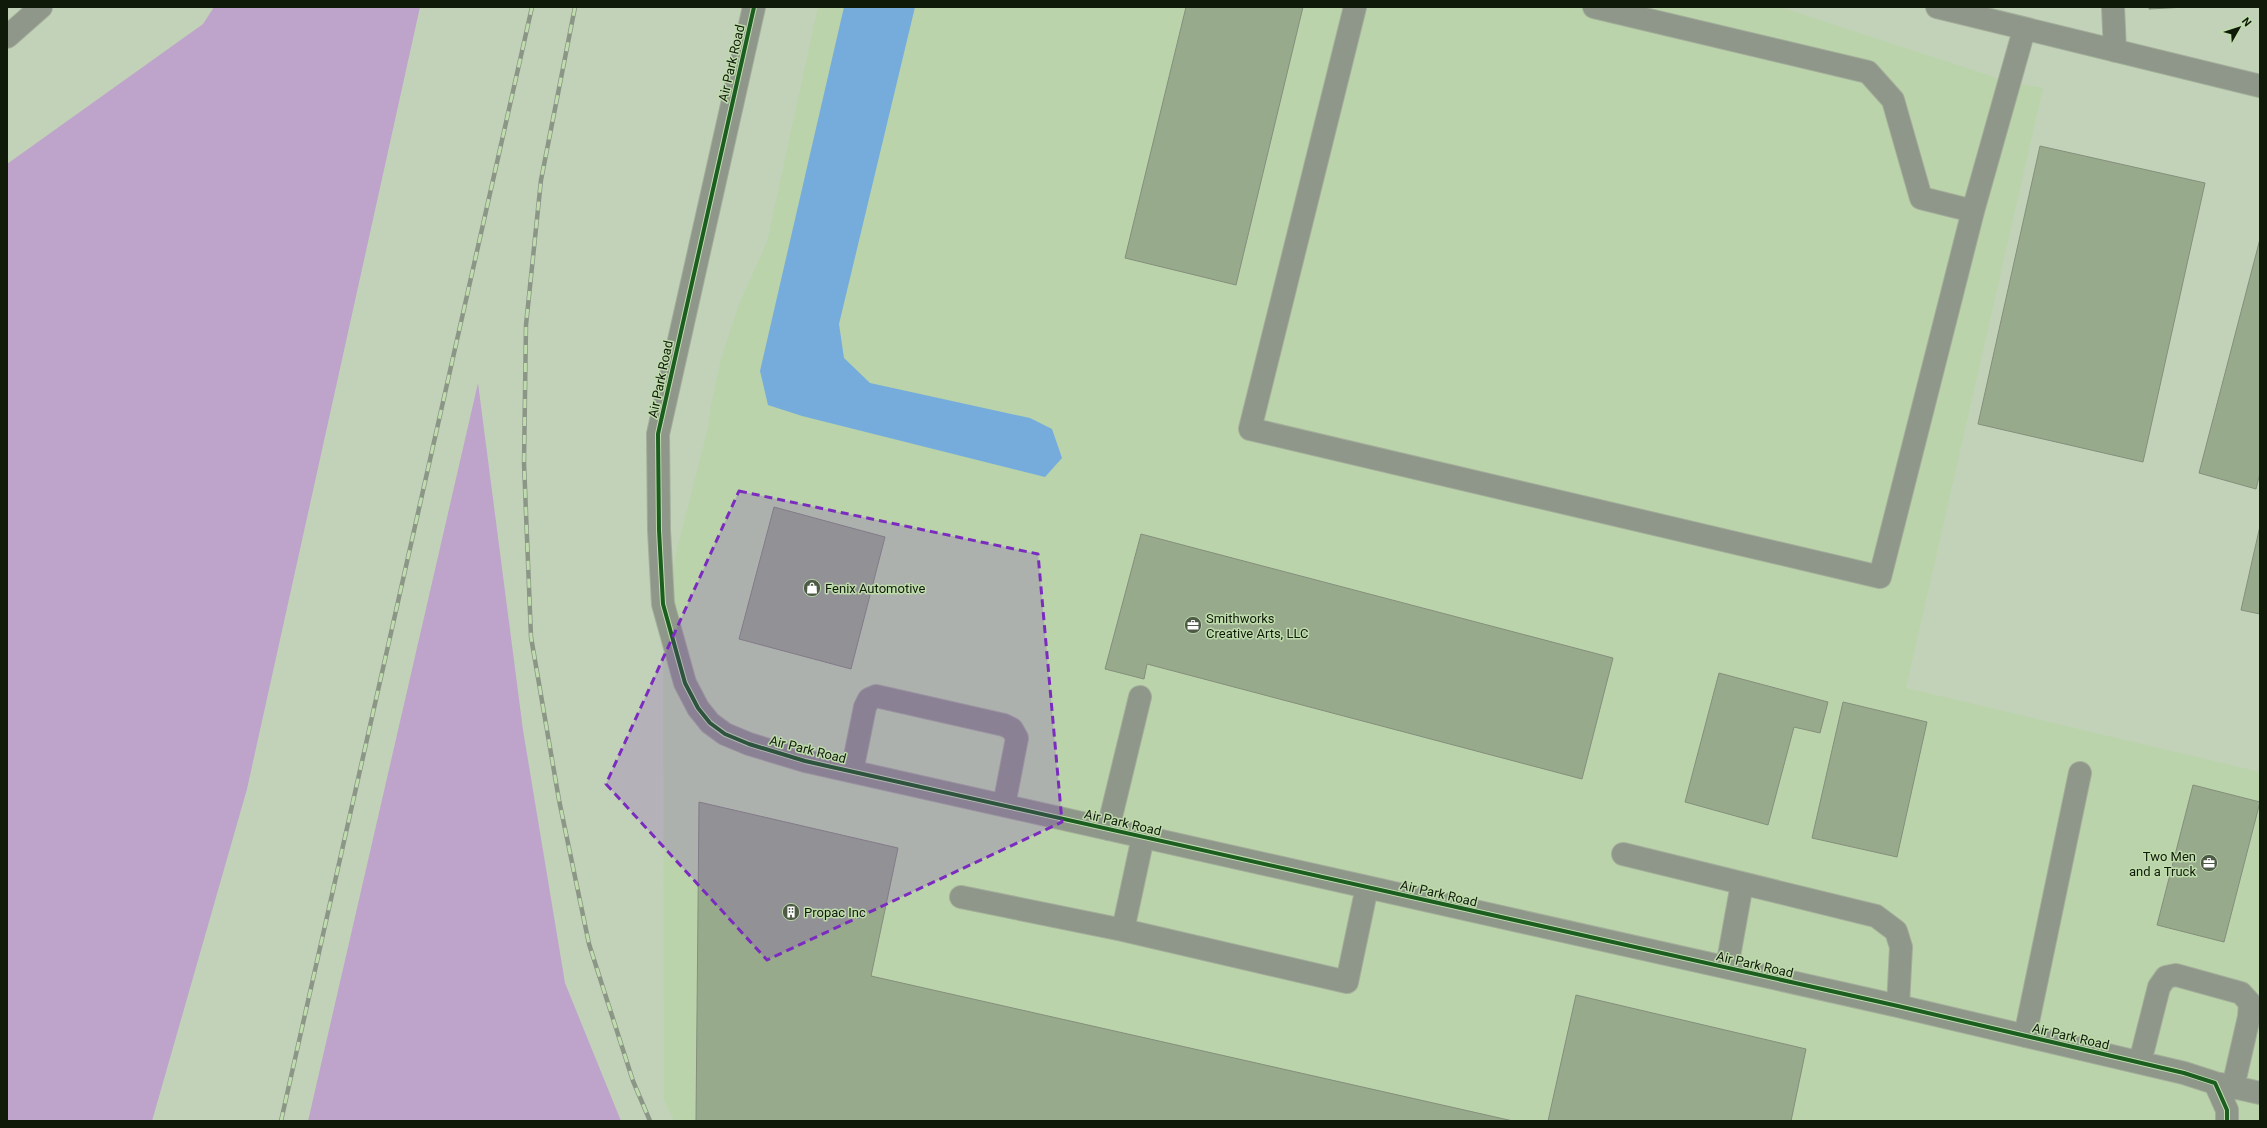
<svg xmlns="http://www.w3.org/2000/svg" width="2267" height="1128" font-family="Roboto,sans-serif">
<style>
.built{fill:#bad3aa}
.forest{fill:#bea4ca}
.water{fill:#75acdc}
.building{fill:#98aa8c;stroke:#848f7c}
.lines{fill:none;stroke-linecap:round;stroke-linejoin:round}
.minor-casing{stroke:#a3ae9a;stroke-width:24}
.minor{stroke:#8f968a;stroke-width:22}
.rail-casing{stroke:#8c9687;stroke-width:4.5}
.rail{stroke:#bfdcad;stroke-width:3;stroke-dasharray:9;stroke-linecap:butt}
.cycleway-casing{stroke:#bfdcad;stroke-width:6}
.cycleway{stroke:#1b5e20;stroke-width:4}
.marked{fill:#7b2cbf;fill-opacity:0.2;stroke:#7b2cbf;stroke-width:3;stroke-dasharray:8 5;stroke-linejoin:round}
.labels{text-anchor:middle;stroke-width:3;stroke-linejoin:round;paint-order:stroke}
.street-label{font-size:13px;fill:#101a09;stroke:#bfdcad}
.poi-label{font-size:13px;fill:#101a09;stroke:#bfdcad;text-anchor:start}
</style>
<rect width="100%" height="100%" fill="#c2d2b8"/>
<path class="built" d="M818,7H1780L2009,82L2043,88L1906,688L2260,772V1121H674L664,1100L663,604L709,424L711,405L721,359L739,304L767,242Z"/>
<path class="forest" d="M214,7H420L247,789L152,1121H7V164L203,24Z
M478,383L523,730L565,983L621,1121H308Z"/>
<path class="water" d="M844,7H915L839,324L844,358L870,383L1030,418L1052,429L1062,458L1045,477L802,416L768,405L760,371Z"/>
<path class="building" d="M1186,7H1303L1236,285L1125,258Z
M2149,7H2186L2149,9Z
M2040,146L2205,183L2143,462L1978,424Z
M2260,239V473L2256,489L2199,473Z
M774,507L885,537L851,669L739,639Z
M2260,526V614L2241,610Z
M1141,534L1613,658L1582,779L1147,664L1144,679L1105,669Z
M1719,673L1828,702L1820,733L1794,727L1768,825L1685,802Z
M1843,702L1927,722L1897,857L1812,838Z
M2193,785L2260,802L2224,942L2157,925Z
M699,802L898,848L871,976L1513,1121H696Z
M1576,995L1806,1049L1791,1121H1548Z"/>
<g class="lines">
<defs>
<path id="minor" d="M754,7L658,434L659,530L663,604L685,683L698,708L710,723L725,734L749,744L805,761L1898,1006L2184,1073L2215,1083L2227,1110V1121
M1355,7L1250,429L1880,577L1973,211L2024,30
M1594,7L1868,72L1893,100L1921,198L1973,211
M1937,7L2260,86
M2113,7L2115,51
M7,37L41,7
M852,771L865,707L869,699L876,696L1004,725L1012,729L1017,738L1004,805
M1108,829L1140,697
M1143,837L1123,930L1347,982L1367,887
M1623,854L1876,916L1896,931L1901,947L1898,1006
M961,897L1123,930
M1727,967L1742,884
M2025,1036L2080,773
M2140,1062L2159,987L2166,977L2176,975L2241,993L2250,1003L2249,1017L2233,1087
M2220,1084L2260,1093"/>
</defs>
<use href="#minor" class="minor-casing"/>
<use href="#minor" class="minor"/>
<defs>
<path id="rail" d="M575,7L541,180L526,325L524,463L531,637L559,800L589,944L633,1081L650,1121
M281,1121L532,7"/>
</defs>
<use href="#rail" class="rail-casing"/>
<use href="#rail" class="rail"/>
<defs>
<path id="cycleway" d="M754,7L658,434L659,530L663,604L685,683L698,708L710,723L725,734L749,744L805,761L1898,1006L2184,1073L2215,1083L2227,1110V1121"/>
</defs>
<use href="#cycleway" class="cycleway-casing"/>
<use href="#cycleway" class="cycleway"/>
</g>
<path class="marked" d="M739,491L1038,554L1062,822L767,960L606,784Z"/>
<defs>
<symbol id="shop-disc" viewBox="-11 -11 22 22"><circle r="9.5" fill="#4e5a46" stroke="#bfdcad"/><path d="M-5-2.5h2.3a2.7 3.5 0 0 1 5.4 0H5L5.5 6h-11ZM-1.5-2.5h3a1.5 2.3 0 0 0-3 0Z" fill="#fff"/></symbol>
<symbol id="office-disc" viewBox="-11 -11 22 22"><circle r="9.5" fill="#4e5a46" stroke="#bfdcad"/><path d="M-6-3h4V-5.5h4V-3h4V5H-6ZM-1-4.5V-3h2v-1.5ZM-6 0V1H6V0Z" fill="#fff"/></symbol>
<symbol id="building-disc" viewBox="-11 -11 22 22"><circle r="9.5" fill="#4e5a46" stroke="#bfdcad"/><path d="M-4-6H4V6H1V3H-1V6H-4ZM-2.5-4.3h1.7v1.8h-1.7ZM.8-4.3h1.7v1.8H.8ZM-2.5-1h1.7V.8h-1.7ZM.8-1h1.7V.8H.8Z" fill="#fff"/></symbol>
</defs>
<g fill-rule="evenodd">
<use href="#shop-disc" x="802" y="578" width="20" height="20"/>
<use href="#office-disc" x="1183" y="615" width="20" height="20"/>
<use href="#office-disc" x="2199" y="853" width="20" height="20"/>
<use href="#building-disc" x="781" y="902" width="20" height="20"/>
</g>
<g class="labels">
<g class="street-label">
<text transform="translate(731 63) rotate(-77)" y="5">Air Park Road</text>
<text transform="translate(660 379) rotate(-78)" y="5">Air Park Road</text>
<text transform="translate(808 749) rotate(14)" y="5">Air Park Road</text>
<text transform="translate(1123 822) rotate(13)" y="5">Air Park Road</text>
<text transform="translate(1439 893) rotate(13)" y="5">Air Park Road</text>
<text transform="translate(1755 964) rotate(13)" y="5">Air Park Road</text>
<text transform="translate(2071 1036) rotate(13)" y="5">Air Park Road</text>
</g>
<g class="poi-label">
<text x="825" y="593">Fenix Automotive</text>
<text x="1206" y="623">Smithworks<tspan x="1206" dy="15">Creative Arts, LLC</tspan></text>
<text x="2196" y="861" text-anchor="end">Two Men<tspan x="2196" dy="15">and a Truck</tspan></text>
<text x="804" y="917">Propac Inc</text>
</g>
</g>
<rect width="2267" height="1128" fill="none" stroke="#101a09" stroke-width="16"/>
<g transform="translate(2239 28) rotate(51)" stroke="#bfdcad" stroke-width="3" paint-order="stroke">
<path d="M0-3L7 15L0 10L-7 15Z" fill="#101a09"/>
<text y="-6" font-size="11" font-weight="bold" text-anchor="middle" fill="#101a09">N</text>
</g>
</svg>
